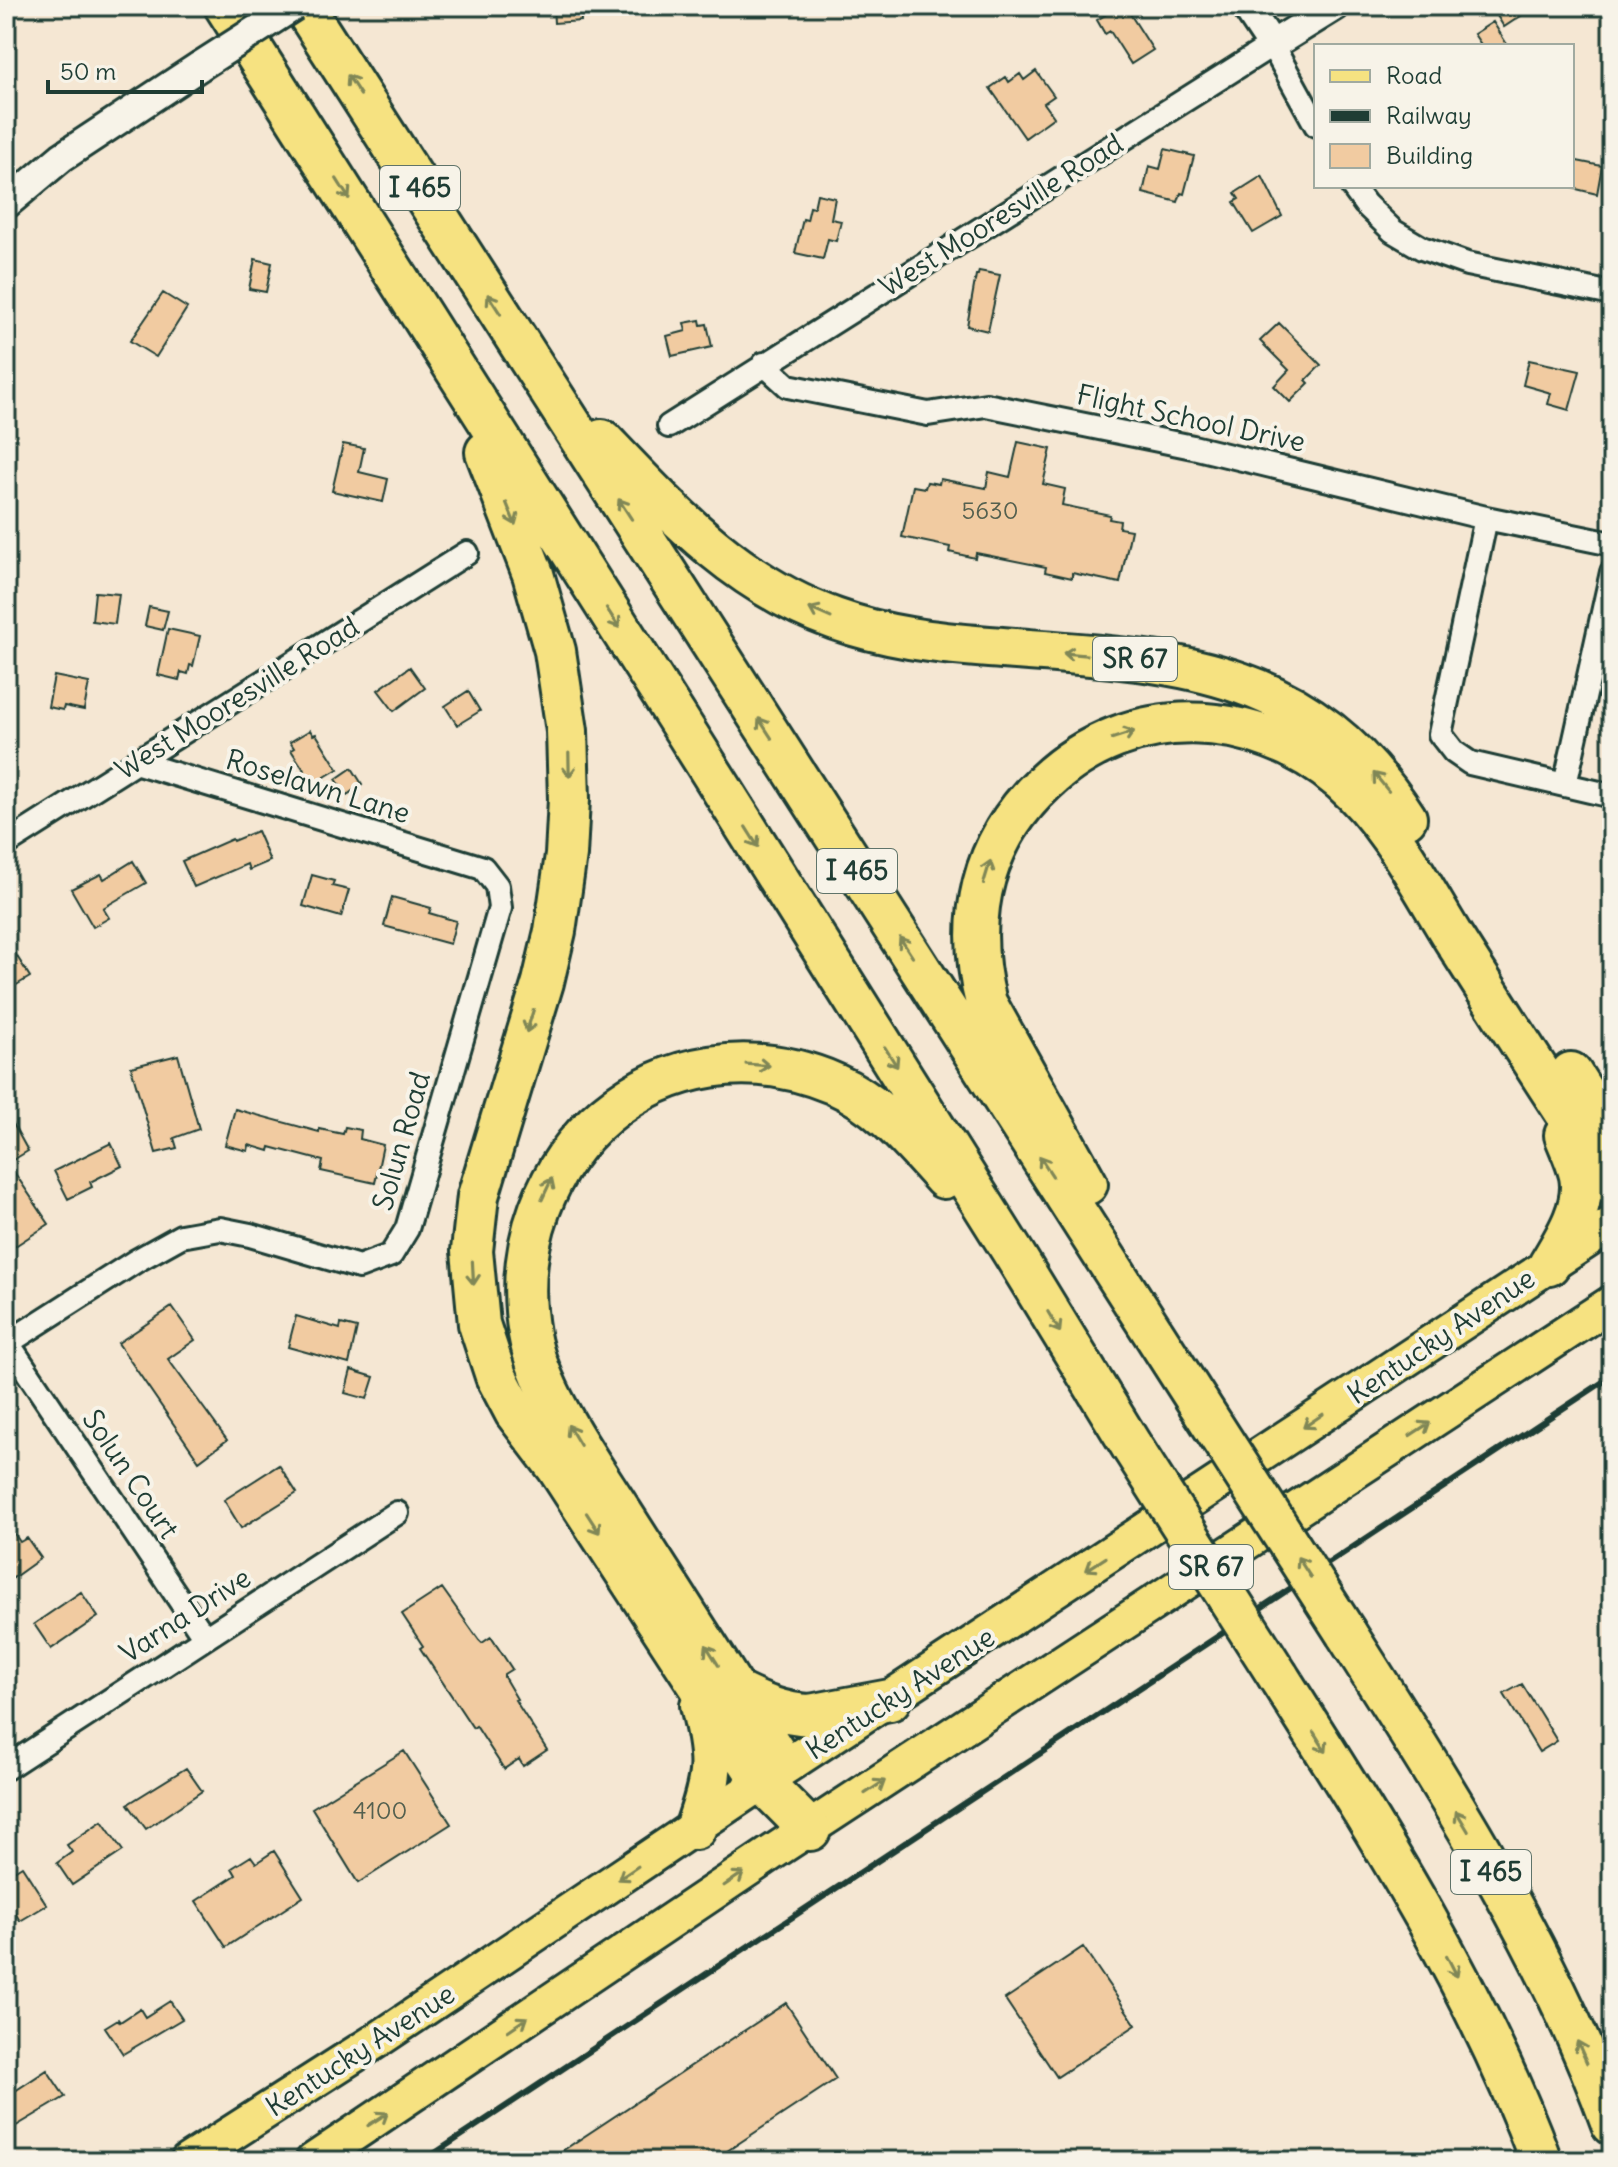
<svg xmlns="http://www.w3.org/2000/svg" width="1618" height="2167" font-family="Delius,sans-serif">
<style>
.building{fill:#f1cba1;stroke:#1f3d34;stroke-width:2}
.lines{fill:none;stroke-linecap:round;stroke-linejoin:round}
.minor-casing{stroke:#1f3d34;stroke-width:28}
.tertiary-casing{stroke:#1f3d34;stroke-width:34}
.primary-casing{stroke:#1f3d34;stroke-width:40}
.motorway-casing{stroke:#1f3d34;stroke-width:46}
.minor{stroke:#f7f3e8;stroke-width:22}
.tertiary{stroke:#f7f3e8;stroke-width:28}
.primary{stroke:#f6e281;stroke-width:34}
.motorway{stroke:#f6e281;stroke-width:40}
.rail{stroke:#1f3d34;stroke-width:6}
.tertiary-bridge-casing{stroke:#1f3d34;stroke-width:34;stroke-linecap:butt}
.motorway-bridge-casing{stroke:#1f3d34;stroke-width:46;stroke-linecap:butt}
.tertiary-bridge{stroke:#f7f3e8;stroke-width:28}
.motorway-bridge{stroke:#f6e281;stroke-width:40}
.oneway{stroke:#808757}
.labels{text-anchor:middle;stroke-width:8;stroke-linejoin:round;paint-order:stroke}
.number-label{font-size:24px;fill:#54604f}
.shield{fill:#f7f3e8;stroke:#60746a;stroke-width:2}
.shield-label{font-size:26px;font-weight:bold;fill:#1f3d34}
.street-label{font-size:28px;fill:#1f3d34;stroke:#f7f3e8}
</style>
<rect width="100%" height="100%" fill="#f5e7d3"/>
<filter id="ink" filterUnits="userSpaceOnUse"><feTurbulence type="fractalNoise" baseFrequency=".0125" numOctaves="2"/><feDisplacementMap in="SourceGraphic" scale="16" xChannelSelector="R" yChannelSelector="G"/><feConvolveMatrix kernelMatrix="1 2 1 2 8 2 1 2 1" color-interpolation-filters="sRGB"/></filter>
<g filter="url(#ink)">
<path class="building" d="M553,6H580L581,21L554,23Z
M1120,6H1125L1153,50L1131,64L1110,31L1105,34L1097,20Z
M1491,6H1536L1504,27Z
M1493,22L1508,46H1482L1474,34Z
M1036,71L1054,96L1044,103L1054,117L1025,138L990,88L1006,77L1009,82L1020,74L1024,80Z
M1165,149L1194,156L1184,194L1181,193L1178,202L1143,193L1149,166L1160,169Z
M1572,160L1602,166L1597,194L1572,188Z
M1262,176L1282,216L1253,233L1234,202L1239,199L1235,193Z
M817,194L835,198L831,219L841,221L836,241L828,239L823,259L795,253L803,219L807,220L810,207L814,208Z
M255,259L272,263L266,292L249,289Z
M979,271L1000,275L988,331L967,326L976,275H978Z
M163,293L187,308L156,357L130,341Z
M700,320L701,325L707,324L712,347L672,356L667,336L686,331L684,323Z
M1279,323L1321,365L1306,380L1309,383L1290,402L1274,386L1289,370L1260,341Z
M1529,360L1580,371L1569,410L1548,404L1551,393L1523,385Z
M1018,442L1051,449L1043,484L1065,489L1062,505L1110,515L1109,519L1120,521L1119,528L1131,530L1120,583L1072,573V578L1045,572L1046,567L976,553L975,558L949,552L950,547L902,537L913,486L925,488L927,482L939,484L940,479L986,488L989,472L1010,477Z
M343,444L364,448L359,472L388,479L383,502L332,491Z
M95,592L119,594L115,624L92,621Z
M149,607L168,611L163,630L145,626Z
M168,629L200,636L193,666L190,665L188,674L181,672L179,680L158,675Z
M410,667L425,688L394,711L378,690Z
M54,676L89,683L84,710L64,706L63,710L48,707Z
M468,691L480,711L457,725L445,706Z
M310,730L313,735L316,734L338,769L313,784L291,750L294,748L290,742Z
M352,768L362,784L347,795L336,779Z
M257,831L270,861L249,870L247,864L194,887L182,861L232,839L233,841Z
M133,861L146,883L103,908L109,918L93,927L71,889L101,874L104,879Z
M312,875L334,881L332,886L349,890L341,917L303,906Z
M392,897L431,908L429,913L456,921L450,944L384,926Z
M6,939L30,977L13,987L6,976Z
M178,1055L199,1129L174,1138L177,1148L156,1153L131,1067Z
M235,1109L319,1132V1129L343,1134L345,1127L361,1130L360,1139L383,1145L375,1183L321,1171L323,1161L270,1147L269,1151L249,1145L248,1151L225,1145Z
M6,1111L28,1151L8,1163L49,1224L6,1252Z
M111,1143L122,1166L90,1182L92,1187L68,1199L54,1171Z
M172,1307L195,1340L168,1359L227,1440L199,1461L118,1343Z
M296,1316L340,1329L341,1324L357,1328L349,1364L288,1347Z
M351,1370L374,1377L367,1399L345,1393Z
M279,1465L297,1493L241,1528L224,1500Z
M6,1522L20,1542L27,1538L41,1558L6,1583Z
M442,1588L479,1640L482,1643L491,1637L512,1669L504,1674V1677L517,1699L515,1700L547,1750L523,1766L519,1759L504,1769L476,1726L473,1728L420,1648L423,1646L402,1614Z
M81,1592L98,1617L51,1649L34,1624Z
M1522,1684L1557,1741L1539,1752L1504,1694Z
M404,1751L451,1824L358,1883L312,1808Z
M186,1768L202,1791L146,1829L128,1804Z
M102,1821L123,1851L72,1885L57,1863L72,1852L67,1845Z
M274,1851L303,1897L226,1947L196,1901L236,1875L232,1868L251,1856L256,1863Z
M22,1866L47,1905L20,1921L12,1908L6,1911V1876Z
M1083,1947L1136,2025L1057,2077L1005,1999Z
M170,2001L182,2019L123,2054L105,2027L118,2019L120,2022L140,2009L145,2017Z
M786,2003L836,2079L712,2161H547Z
M47,2070L65,2097L6,2132V2097Z"/>
<g class="lines">
<defs>
<path id="minor" d="M1352,186L1365,204L1393,231L1422,248L1467,264L1612,294
M764,364L788,386L928,414L986,405L1193,447L1486,518L1612,544
M669,426L1272,45L1316,125
M1486,518L1440,734L1454,752L1470,763L1612,796
M1565,785L1612,572
M6,844L467,553
M8,1343L205,1638
M6,1344L136,1261L181,1236L220,1229L250,1235L359,1267L391,1255L407,1229L500,908L497,886L483,868L135,762
M6,1768L397,1513"/>
<path id="tertiary" d="M1246,6L1272,45L1335,6
M6,204L62,157L200,66"/>
<path id="primary" d="M188,2161L379,2039L762,1782L1612,1224
M313,2161L770,1854L1612,1303"/>
<path id="motorway" d="M225,6L684,729L1014,1254L1132,1447
M303,6L1199,1404
M602,440C671,512 738,585 835,619C885,637 936,643 989,647C1161,661 1302,657 1406,818
M486,452L533,574L555,651L567,731L569,799L566,855L555,931L543,982L478,1196L472,1251L479,1324L496,1376L515,1412L557,1467L762,1782L810,1830
M1571,1073L1595,1111L1612,1125
M1087,1184L986,1003C965,920 980,843 1045,782C1130,702 1255,706 1342,781C1390,823 1421,886 1454,939C1506,1021 1558,1102 1612,1183
M1549,1265C1564,1240 1586,1207 1580,1176C1577,1162 1570,1148 1565,1135
M1346,1633C1445,1789 1549,1949 1612,2124
M1278,1676C1377,1832 1476,1987 1541,2161
M736,1692C760,1704 783,1714 810,1715L890,1700
M779,1759C727,1678 675,1596 623,1515C591,1464 539,1393 529,1334C498,1155 664,1010 835,1084C881,1104 911,1142 944,1178
M695,1829C714,1774 715,1762 701,1705"/>
</defs>
<use href="#minor" class="minor-casing"/>
<use href="#tertiary" class="tertiary-casing"/>
<use href="#primary" class="primary-casing"/>
<use href="#motorway" class="motorway-casing"/>
<use href="#minor" class="minor"/>
<use href="#tertiary" class="tertiary"/>
<use href="#primary" class="primary"/>
<use href="#motorway" class="motorway"/>
<path class="rail" d="M423,2161L1612,1376"/>
<defs>
<path id="tertiary-bridge" d="M200,66L294,6"/>
<path id="motorway-bridge" d="M1199,1404L1346,1633
M1132,1447L1278,1676"/>
</defs>
<use href="#tertiary-bridge" class="tertiary-bridge-casing"/>
<use href="#motorway-bridge" class="motorway-bridge-casing"/>
<use href="#tertiary-bridge" class="tertiary-bridge"/>
<use href="#motorway-bridge" class="motorway-bridge"/>
</g>
<defs><path id="oneway-shaft" d="M-6 0H5M1.5-3L5.5 0L1.5 3" fill="none" stroke-width="1.6" stroke-linecap="round" stroke-linejoin="round" transform="scale(2)"/></defs>
<g class="oneway">
<use href="#oneway-shaft" transform="translate(354 85) rotate(-123)"/>
<use href="#oneway-shaft" transform="translate(343 189) rotate(58)"/>
<use href="#oneway-shaft" transform="translate(494 304) rotate(-123)"/>
<use href="#oneway-shaft" transform="translate(625 509) rotate(-123)"/>
<use href="#oneway-shaft" transform="translate(511 514) rotate(68)"/>
<use href="#oneway-shaft" transform="translate(820 613) rotate(-156)"/>
<use href="#oneway-shaft" transform="translate(613 618) rotate(57)"/>
<use href="#oneway-shaft" transform="translate(1075 654) rotate(-175)"/>
<use href="#oneway-shaft" transform="translate(765 728) rotate(-123)"/>
<use href="#oneway-shaft" transform="translate(1123 735) rotate(-18)"/>
<use href="#oneway-shaft" transform="translate(569 765) rotate(89)"/>
<use href="#oneway-shaft" transform="translate(1381 782) rotate(-129)"/>
<use href="#oneway-shaft" transform="translate(752 837) rotate(58)"/>
<use href="#oneway-shaft" transform="translate(987 872) rotate(-73)"/>
<use href="#oneway-shaft" transform="translate(906 947) rotate(-123)"/>
<use href="#oneway-shaft" transform="translate(530 1021) rotate(107)"/>
<use href="#oneway-shaft" transform="translate(891 1057) rotate(58)"/>
<use href="#oneway-shaft" transform="translate(758 1065) rotate(4)"/>
<use href="#oneway-shaft" transform="translate(1046 1166) rotate(-123)"/>
<use href="#oneway-shaft" transform="translate(547 1189) rotate(-65)"/>
<use href="#oneway-shaft" transform="translate(473 1273) rotate(87)"/>
<use href="#oneway-shaft" transform="translate(1054 1322) rotate(59)"/>
<use href="#oneway-shaft" transform="translate(1313 1421) rotate(146)"/>
<use href="#oneway-shaft" transform="translate(1420 1429) rotate(-33)"/>
<use href="#oneway-shaft" transform="translate(574 1435) rotate(-121)"/>
<use href="#oneway-shaft" transform="translate(593 1523) rotate(57)"/>
<use href="#oneway-shaft" transform="translate(1096 1564) rotate(147)"/>
<use href="#oneway-shaft" transform="translate(1304 1567) rotate(-123)"/>
<use href="#oneway-shaft" transform="translate(712 1655) rotate(-122)"/>
<use href="#oneway-shaft" transform="translate(1320 1742) rotate(58)"/>
<use href="#oneway-shaft" transform="translate(875 1787) rotate(-33)"/>
<use href="#oneway-shaft" transform="translate(1462 1821) rotate(-121)"/>
<use href="#oneway-shaft" transform="translate(628 1873) rotate(146)"/>
<use href="#oneway-shaft" transform="translate(734 1879) rotate(-34)"/>
<use href="#oneway-shaft" transform="translate(1452 1966) rotate(63)"/>
<use href="#oneway-shaft" transform="translate(518 2024) rotate(-34)"/>
<use href="#oneway-shaft" transform="translate(1582 2052) rotate(-114)"/>
<use href="#oneway-shaft" transform="translate(378 2119) rotate(-33)"/>
</g>
</g>
<g class="labels">
<g class="number-label">
<text x="990" y="519">5630</text>
<text x="380" y="1819">4100</text>
</g>
<g class="shield">
<rect x="380" y="166" width="80" height="44" rx="6"/>
<rect x="1093" y="637" width="84" height="44" rx="6"/>
<rect x="817" y="849" width="80" height="44" rx="6"/>
<rect x="1169" y="1545" width="84" height="44" rx="6"/>
<rect x="1451" y="1850" width="80" height="44" rx="6"/>
</g>
<g class="shield-label">
<text x="420" y="197">I 465</text>
<text x="1135" y="668">SR 67</text>
<text x="857" y="880">I 465</text>
<text x="1211" y="1576">SR 67</text>
<text x="1491" y="1881">I 465</text>
</g>
<g class="street-label">
<text transform="translate(1001 215) rotate(-32)" y="10">West Mooresville Road</text>
<text transform="translate(1191 418) rotate(12)" y="10">Flight School Drive</text>
<text transform="translate(237 698) rotate(-32)" y="10">West Mooresville Road</text>
<text transform="translate(318 786) rotate(17)" y="10">Roselawn Lane</text>
<text transform="translate(401 1141) rotate(-74)" y="10">Solun Road</text>
<text transform="translate(1441 1336) rotate(-34)" y="10">Kentucky Avenue</text>
<text transform="translate(131 1474) rotate(56)" y="10">Solun Court</text>
<text transform="translate(185 1615) rotate(-33)" y="10">Varna Drive</text>
<text transform="translate(900 1693) rotate(-33)" y="10">Kentucky Avenue</text>
<text transform="translate(360 2050) rotate(-33)" y="10">Kentucky Avenue</text>
</g>
</g>
<rect width="1618" height="2167" fill="none" stroke="#f7f3e8" stroke-width="32"/>
<rect x="16" y="16" width="1586" height="2135" fill="none" stroke="#1f3d34" stroke-width="3" filter="url(#ink)"/>
<rect x="1314" y="44" width="260" height="144" fill="#f7f3e8" stroke="#a1aaa0" stroke-width="2"/>
<rect x="1330" y="70" width="40" height="12" fill="#f6e281" stroke="#a1aaa0" stroke-width="2"/>
<text x="1386" y="84" font-size="24" fill="#1f3d34">Road</text>
<rect x="1330" y="110" width="40" height="12" fill="#1f3d34" stroke="#a1aaa0" stroke-width="2"/>
<text x="1386" y="124" font-size="24" fill="#1f3d34">Railway</text>
<rect x="1330" y="144" width="40" height="24" fill="#f1cba1" stroke="#a1aaa0" stroke-width="2"/>
<text x="1386" y="164" font-size="24" fill="#1f3d34">Building</text>
<path d="M48 80v12h154v-12" fill="none" stroke="#1f3d34" stroke-width="4"/>
<text x="60" y="80" font-size="24" fill="#1f3d34" stroke="#f7f3e8" stroke-width="6" paint-order="stroke">50 m</text>
</svg>
